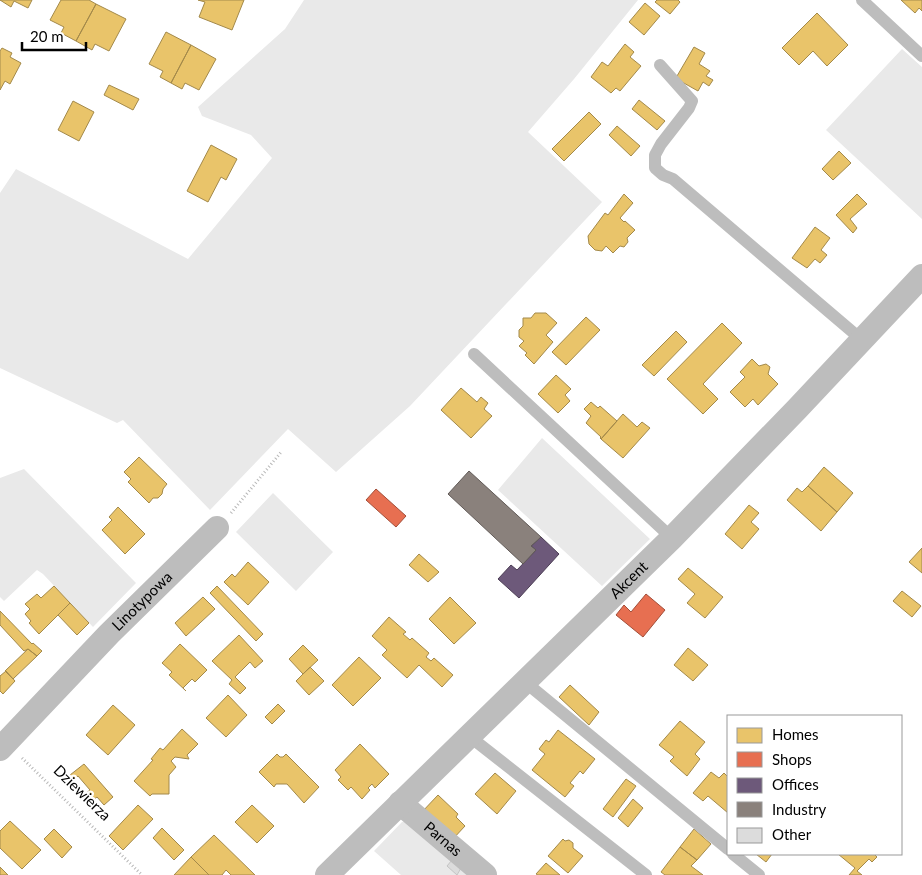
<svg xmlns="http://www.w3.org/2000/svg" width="922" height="875" font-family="Lato,sans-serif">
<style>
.green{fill:#e9e9e9}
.homes{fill:#e9c46a;stroke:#a3894a}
.shops{fill:#e76f51;stroke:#a24e39}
.offices{fill:#6d597a;stroke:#4c3e55}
.industry{fill:#8a817c;stroke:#615a57}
.building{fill:#dcdcdc;stroke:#c4c4c4}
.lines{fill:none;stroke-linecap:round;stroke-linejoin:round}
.path{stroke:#b8b8b8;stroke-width:3;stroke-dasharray:1 2.5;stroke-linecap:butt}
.lane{stroke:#bdbdbd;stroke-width:12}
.street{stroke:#bdbdbd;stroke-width:24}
.labels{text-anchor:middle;stroke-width:5;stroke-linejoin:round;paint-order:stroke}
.street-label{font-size:15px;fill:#000;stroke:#fff}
</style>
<rect width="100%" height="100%" fill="#fff"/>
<path class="green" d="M304,0H638L574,79L528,132L602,202L410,406L336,472L288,429L210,510L123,420L117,423L0,368V193L16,169L188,259L272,158L251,135L202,116L198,107L285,29Z
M902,49L922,67V219L826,130Z
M542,438L650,539L602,586L498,490Z
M24,469L136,583L93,627L43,574L37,570L4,601L0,597V478Z
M273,493L333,552L296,591L236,532Z
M409,821L474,875H401L374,851L402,822Z"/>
<path class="homes" d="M0,0H32L28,8L14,1L11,7Z
M61,0H89L96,4L76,41L61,33L64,27L50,20Z
M198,0H244L232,30L199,17L205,2Z
M657,0H678L680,2L670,14L655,2Z
M901,0H922V11L919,8L915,13Z
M645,3L660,16L644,35L629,22Z
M96,4L126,19L109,51L95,44L92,50L76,41Z
M817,13L848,45L827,66L813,51L799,65L782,48Z
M166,32L191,45L171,83L160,77L163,71L149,64Z
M625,44L634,52L630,57L641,66L620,91L616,88L611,93L591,77L602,62L608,66Z
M191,45L216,59L199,90L185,83L182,89L171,83Z
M694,47L705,53L699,64L710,71L706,76L713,80L709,86L703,82L698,91L682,82L677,76Z
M2,48L12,53L10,57L21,63L10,84L5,81L0,90V51Z
M109,85L139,99L133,110L104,95Z
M639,100L665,121L657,130L632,109Z
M73,101L94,112L79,141L58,130Z
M589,112L601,124L564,161L552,149Z
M617,126L640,146L631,156L609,135Z
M211,145L237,159L226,180L221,177L208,202L187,191Z
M839,151L851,163L833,180L822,169Z
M624,194L633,203L620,218L624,222L625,221L635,230L627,238L628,242L624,247L620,246L613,253L606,246L602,251L595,250L589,244L588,236L605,213L608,215Z
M857,194L867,204L850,219L857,228L853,233L836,215Z
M815,227L830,238L821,250L827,255L820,263L815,259L807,268L792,258Z
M535,313H546L557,323L546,335L553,342L534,364L525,355L527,353L519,346L524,341L519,337V330L523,326V318H531Z
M586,317L600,330L566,365L552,352Z
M722,323L742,343L703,384L718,399L703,414L667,379Z
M676,331L687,342L654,376L642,365Z
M752,359L759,366L766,364L770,367L768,374L778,384L758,405L753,399L745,407L730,392L745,377L740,372Z
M556,375L571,389L565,395L570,401L558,413L538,394Z
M461,388L477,402L481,397L488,403L484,409L492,416L471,438L441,410Z
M591,402L598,408L600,406L617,421L601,439L600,438L601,437L586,423L591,416L584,409Z
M623,414L637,427L642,422L650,428L623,458L601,439Z
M139,457L167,484L163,489L162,494L158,498H153L149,503L128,482L131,479L124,472Z
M824,467L853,493L837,512L808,486Z
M808,486L837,512L821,531L787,500L797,488L802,492Z
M749,505L759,513L751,522L759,529L742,549L725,534Z
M118,507L145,534L125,554L102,530L112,520L109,517Z
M922,548V573L909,562Z
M419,554L439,572L428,582L409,565Z
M248,562L269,582L248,605L224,582L232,574L235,577Z
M688,568L723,597L705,618L687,603L695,594L678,579Z
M54,586L70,603L39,634L29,623L31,621L25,614L30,609L25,604L37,594L41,598Z
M217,586L263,634L256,641L210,593Z
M902,591L921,606L912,617L893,601Z
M203,597L215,609L186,636L175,623Z
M450,597L476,623L454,644L429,619Z
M70,603L89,623L77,635L58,615Z
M0,611L32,644L33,643L42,651L37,656L28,649L24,651L0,625Z
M389,617L406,632L403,634L410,640L412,638L429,653L426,657L431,661L434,658L453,675L442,687L419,665L407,678L382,655L387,650L372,636Z
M239,635L263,661L255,668L250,662L235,677L246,688L240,694L229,684L232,680L212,661Z
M180,644L207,670L195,682L192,679L183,688L186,691L169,675L172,672L162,663Z
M303,645L318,660L303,674L289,659Z
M688,648L708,665L693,681L674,665Z
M28,649L37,656L13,679L5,671Z
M359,657L381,678L353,706L332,685Z
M310,667L324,681L309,695L296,681Z
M6,671L15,681L3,694L0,691V676Z
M570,685L599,712L589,725L559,697Z
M228,695L247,715L226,737L206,718Z
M278,704L285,711L272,724L265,717Z
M113,705L135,725L108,755L86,735Z
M680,721L705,742L695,754L700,759L687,776L670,761L674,757L659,745Z
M182,729L198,744L187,755L189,759L175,757L171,761L176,767L169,775V794H152L150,796L134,781L153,760L151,759L160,748L163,750Z
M558,730L595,759L583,774L580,771L570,783L574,786L565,797L532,770L545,754L539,749L546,740L549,742Z
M360,744L389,774L375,788L372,784L368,788L370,790L362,799L351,787L348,790L338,780L341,777L335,770Z
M277,754L280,757H283L286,754L319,787L304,803L287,784H276L274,787L259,772Z
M84,764L113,797L104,805L97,797L92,801L85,794L90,790L78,776L74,779L70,775Z
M711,772L719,778L724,773L728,777V813L708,796L703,801L693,793Z
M495,773L516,791L497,814L475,794Z
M626,779L636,786L613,817L603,809Z
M438,795L458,814L456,817L465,826L452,840L421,813Z
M633,799L643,808L628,827L618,818Z
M138,805L153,819L123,850L109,836Z
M252,805L274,826L257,843L235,822Z
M10,821L41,850L22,869L0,848V831Z
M162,828L184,850L174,860L153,838Z
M54,829L72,847L62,858L44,839Z
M694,829L711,844L697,860L680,847Z
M214,835L255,875H231L226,870L222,875H209L191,857Z
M563,839L565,841L569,840L573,843V848L583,856L568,873L548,856Z
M680,847L697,860L691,866L703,875H665L661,872Z
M756,854H772L766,862Z
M838,854H874L877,857L872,862L869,859L857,871L862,875H849L855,868Z
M191,857L209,875H174Z
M546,863L560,875H538L536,874Z
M0,867L8,875H0Z"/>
<path class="shops" d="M376,489L406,516L396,527L366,500Z
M646,594L665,610L643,637L616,615L624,605L631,612Z"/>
<path class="offices" d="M541,537L559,554L519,598L498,579L511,565L517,570L536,550L531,546Z"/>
<path class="industry" d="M469,471L541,537L531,546L536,550L523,564L448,494Z"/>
<path class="building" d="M452,860L461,868L457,875L447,866Z"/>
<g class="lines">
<path class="path" d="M231,513L282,451
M22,758L142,875"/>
<path class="lane" d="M862,0L922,56
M660,65L692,101L689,108L661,144L655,155V168L663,175L673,179L862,340
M474,354L672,538
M525,682L728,849
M469,736L646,875
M733,854L759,875"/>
<g class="street">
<path id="s1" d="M0,749L109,634L217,528"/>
<path id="s2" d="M400,803L485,875"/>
<path id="s3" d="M327,875L672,538L797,409L922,276"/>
</g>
</g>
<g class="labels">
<g class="street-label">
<text dy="5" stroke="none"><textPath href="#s3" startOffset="422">Akcent</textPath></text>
<text dy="5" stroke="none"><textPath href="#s1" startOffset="205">Linotypowa</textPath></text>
<text transform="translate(82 793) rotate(44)" y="5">Dziewierza</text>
<text dy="5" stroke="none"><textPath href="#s2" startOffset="56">Parnas</textPath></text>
</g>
</g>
<rect x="727" y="715" width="175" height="140" fill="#ffffff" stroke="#999999"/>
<rect x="737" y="728" width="25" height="15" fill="#e9c46a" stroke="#999999"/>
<text x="772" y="740" font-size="15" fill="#000000">Homes</text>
<rect x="737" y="752" width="25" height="15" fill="#e76f51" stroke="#999999"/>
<text x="772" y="765" font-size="15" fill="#000000">Shops</text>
<rect x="737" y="778" width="25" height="15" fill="#6d597a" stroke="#999999"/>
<text x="772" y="790" font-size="15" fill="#000000">Offices</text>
<rect x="737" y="802" width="25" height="15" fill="#8a817c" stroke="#999999"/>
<text x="772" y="815" font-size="15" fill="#000000">Industry</text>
<rect x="737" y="828" width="25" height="15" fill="#dcdcdc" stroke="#999999"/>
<text x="772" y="840" font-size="15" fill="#000000">Other</text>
<path d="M22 42v8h64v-8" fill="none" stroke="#000000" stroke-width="2.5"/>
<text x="30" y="42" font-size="15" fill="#000000" stroke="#ffffff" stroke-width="4" paint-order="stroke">20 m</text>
</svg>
